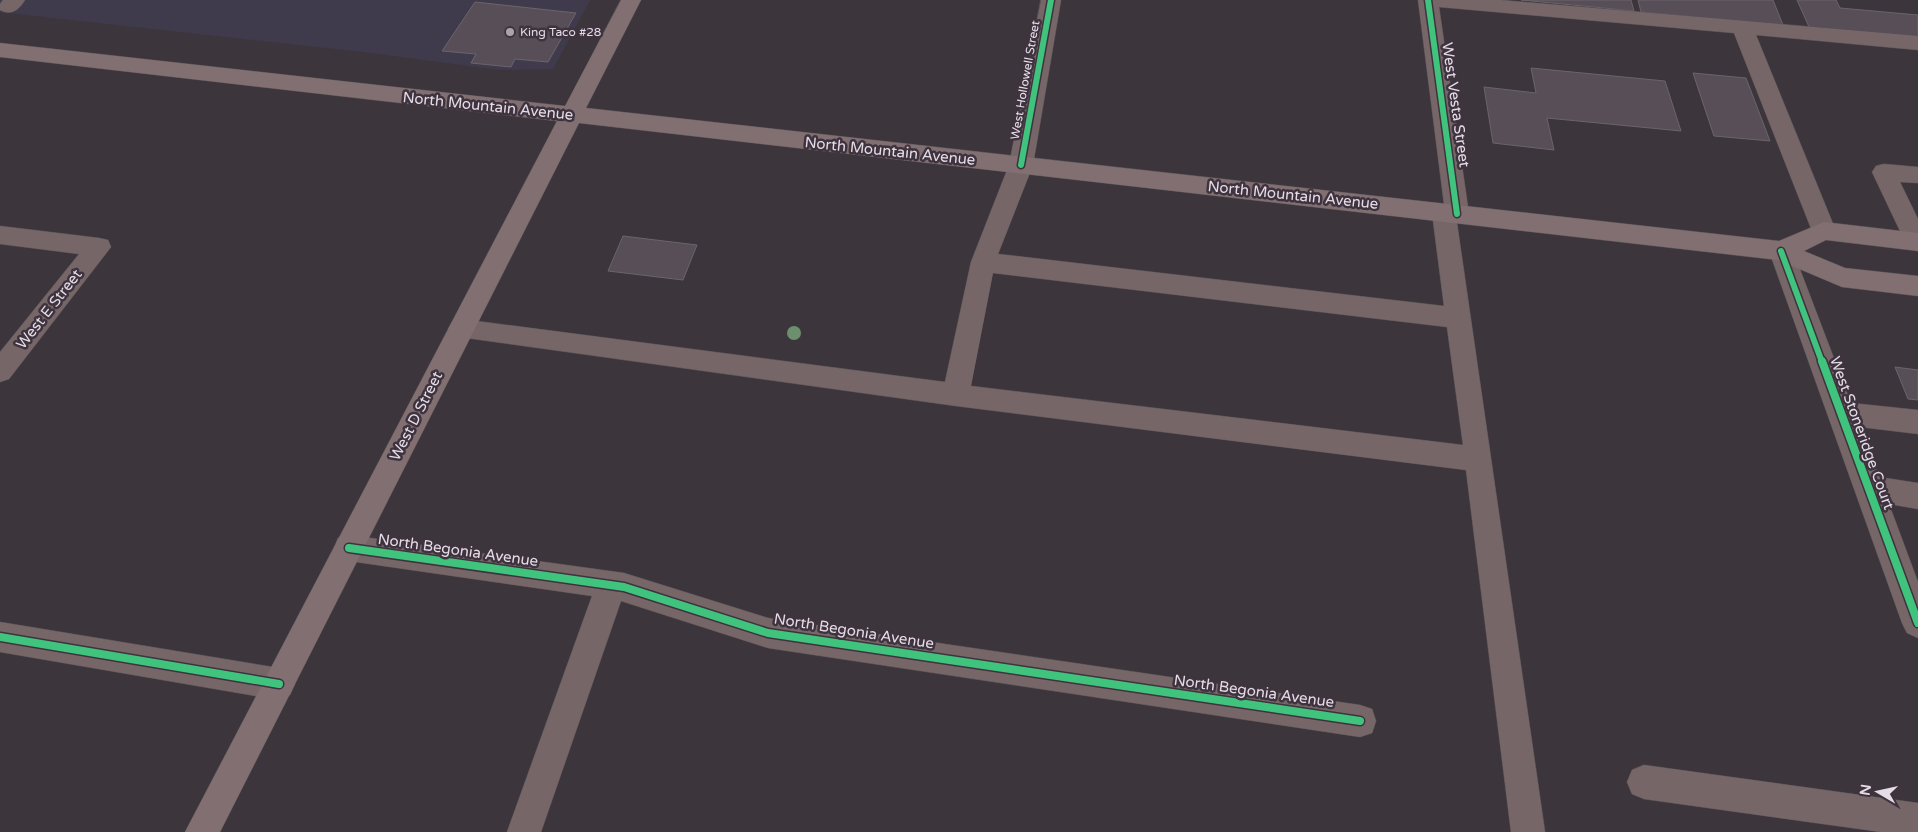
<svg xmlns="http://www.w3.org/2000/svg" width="1918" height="832" font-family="'Varela Round',sans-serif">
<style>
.commercial{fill:#3f3b4c}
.building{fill:#584e58;stroke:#6a656a}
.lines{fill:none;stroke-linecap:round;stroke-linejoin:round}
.minor-casing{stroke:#565256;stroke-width:1}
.major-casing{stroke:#565256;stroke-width:1}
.minor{fill:#776667;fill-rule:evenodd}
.major{fill:#826f71;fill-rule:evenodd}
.cycleway-far1-casing{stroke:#3e333f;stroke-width:9}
.cycleway-casing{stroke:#3e333f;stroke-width:11}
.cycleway-far1{stroke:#40c37c;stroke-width:6}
.cycleway{stroke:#40c37c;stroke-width:8}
.tree{fill:#6c8f6e}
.poi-dot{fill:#aaa3aa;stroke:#3e333f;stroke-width:2}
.labels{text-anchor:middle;stroke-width:5;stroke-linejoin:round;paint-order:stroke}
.far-poi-label{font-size:12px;fill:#e5dde6;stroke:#3e333f;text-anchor:start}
.far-street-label{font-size:12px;fill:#e5dde6;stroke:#3e333f}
.street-label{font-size:15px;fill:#e5dde6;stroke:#3e333f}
</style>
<rect width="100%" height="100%" fill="#3c363c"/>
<path class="commercial" d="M0,0H590L553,69L499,70L372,53L0,12Z"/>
<path class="building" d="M1521,0H1631L1634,11Z
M1638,0H1773L1783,25L1641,12Z
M1797,0H1836L1840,8L1918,15V37L1809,27Z
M475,2L576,13L548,62L515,59L511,67L471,63L476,54L442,51Z
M1531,68L1665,81L1681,131L1547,118L1554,150L1493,143L1484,87L1536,93Z
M1693,73L1746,78L1770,141L1714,136Z
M623,236L697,245L683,280L608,271Z
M1895,367L1918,370V400L1908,399Z"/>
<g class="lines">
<defs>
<path id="minor" d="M3,0H25C19,10 11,16 0,10V4Z
M1041,0H1061L1033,165L998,254L1444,306L1432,213L1435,207L1444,204L1418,0H1501L1918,36V50L1756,35L1836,231L1833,237L1824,240L1815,237L1812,231L1734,33L1439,7L1469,214L1466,220L1457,223L1545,832H1511L1466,470L956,406L452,336L448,329L452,322L461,319L945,382L971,262L1009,165ZM993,273L1447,327L1463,445L971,386Z
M1884,164L1918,167V183L1900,182L1918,219V251L1908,248L1872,172L1876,166Z
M0,226L99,238L108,240L111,247L9,379L0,382V352L79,254L0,244Z
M1781,242L1790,244L1793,251L1851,403L1918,410V434L1860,427L1879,477L1918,483V509L1889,504L1918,582V638L1907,633L1902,623L1769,251L1772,244Z
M349,535L624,573L768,618L1360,705L1372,709L1376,721L1372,733L1360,737L768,648L621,601L541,832H507L592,596L349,561L338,558L334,548L338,538Z
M0,622L279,668L290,673L295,684L290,695L279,700L0,652Z
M1644,765L1918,803V832H1881L1644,799L1632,794L1627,782L1632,770Z"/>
<path id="major" d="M621,0H641L586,108L1779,241L1824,222L1918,233V251L1826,240L1804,251L1845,268L1918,276V296L1842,287L1778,260L579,123L220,832H185L557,121L0,57V43L565,106Z"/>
</defs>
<use href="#minor" class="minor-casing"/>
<use href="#major" class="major-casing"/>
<use href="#minor" class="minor"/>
<use href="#major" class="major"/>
<defs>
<path id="cycleway-far1" d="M1428,0L1457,214
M1021,165L1051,0
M1781,251L1822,362"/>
<path id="cycleway" d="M1822,361L1918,623
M349,548L624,587L768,633L1360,721
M0,637L279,684"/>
</defs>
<use href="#cycleway-far1" class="cycleway-far1-casing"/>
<use href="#cycleway" class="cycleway-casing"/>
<use href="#cycleway-far1" class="cycleway-far1"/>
<use href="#cycleway" class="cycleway"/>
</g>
<circle class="tree" cx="794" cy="333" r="7"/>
<circle class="poi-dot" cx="510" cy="32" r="5"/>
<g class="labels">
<g class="far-poi-label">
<text x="520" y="36">King Taco #28</text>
</g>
<g class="far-street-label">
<text transform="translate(1025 80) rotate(-80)" y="4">West Hollowell Street</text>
</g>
<g class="street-label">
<text transform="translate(1456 105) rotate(82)" y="5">West Vesta Street</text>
<text transform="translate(488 106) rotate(6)" y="5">North Mountain Avenue</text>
<text transform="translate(890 151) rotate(6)" y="5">North Mountain Avenue</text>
<text transform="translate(1293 195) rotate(6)" y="5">North Mountain Avenue</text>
<text transform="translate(49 309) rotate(-52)" y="5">West E Street</text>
<text transform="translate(416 416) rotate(-63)" y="5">West D Street</text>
<text transform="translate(1862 433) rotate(70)" y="5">West Stoneridge Court</text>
<text transform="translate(458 550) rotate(8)" y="5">North Begonia Avenue</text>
<text transform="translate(854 631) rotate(9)" y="5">North Begonia Avenue</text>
<text transform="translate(1254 691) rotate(8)" y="5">North Begonia Avenue</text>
</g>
</g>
<g transform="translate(1878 792) rotate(279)" stroke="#3e333f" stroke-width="4" paint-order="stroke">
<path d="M0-4L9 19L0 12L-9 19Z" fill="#e5dde6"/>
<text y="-8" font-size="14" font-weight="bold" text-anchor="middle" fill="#e5dde6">N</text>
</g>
</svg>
